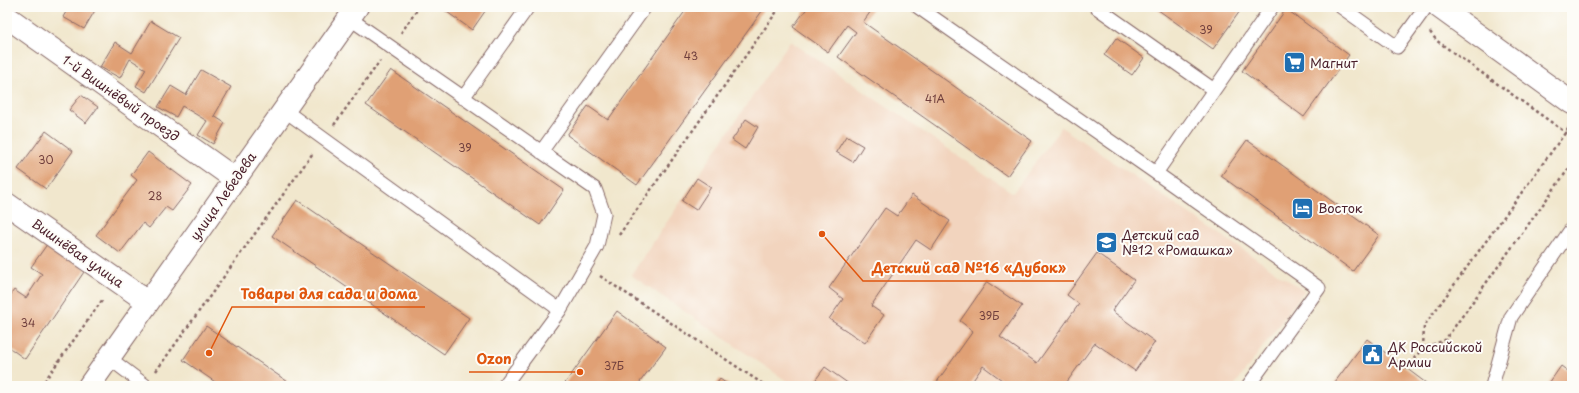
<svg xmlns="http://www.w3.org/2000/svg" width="1579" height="393" font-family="'Playpen Sans',sans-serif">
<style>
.built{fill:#f2d4be}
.building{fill:#e0a074}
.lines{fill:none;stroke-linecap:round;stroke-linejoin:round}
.service-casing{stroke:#846564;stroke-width:15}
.minor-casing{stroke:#846564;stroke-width:24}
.tertiary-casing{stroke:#846564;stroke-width:24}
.primary-casing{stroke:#846564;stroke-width:24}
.path{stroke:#846564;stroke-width:2.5;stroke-dasharray:3 3;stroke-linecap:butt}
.service{stroke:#fff;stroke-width:13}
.minor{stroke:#fff;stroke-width:22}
.tertiary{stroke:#fff;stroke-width:22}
.primary{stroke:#fff;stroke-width:22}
.labels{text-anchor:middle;stroke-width:4;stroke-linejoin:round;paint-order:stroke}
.number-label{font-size:11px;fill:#703f3d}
.poi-label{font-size:13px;fill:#4a1f2b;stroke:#fdfcf7;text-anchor:start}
.street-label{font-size:13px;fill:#4a1f2b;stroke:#fdfcf7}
.leader{fill:none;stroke:#e0560e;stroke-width:1.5}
.callout-dot{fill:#e0560e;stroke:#fdfcf7;stroke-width:1.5}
.callout-label{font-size:14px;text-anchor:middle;font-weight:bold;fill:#e0560e;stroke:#fdfcf7;stroke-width:4;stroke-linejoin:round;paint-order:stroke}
</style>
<rect width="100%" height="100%" fill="#fdfcf7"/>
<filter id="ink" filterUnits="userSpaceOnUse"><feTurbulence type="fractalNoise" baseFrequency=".025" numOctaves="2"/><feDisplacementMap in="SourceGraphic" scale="8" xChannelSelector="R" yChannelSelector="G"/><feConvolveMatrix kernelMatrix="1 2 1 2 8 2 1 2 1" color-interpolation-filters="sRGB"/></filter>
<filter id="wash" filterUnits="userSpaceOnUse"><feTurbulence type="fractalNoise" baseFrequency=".012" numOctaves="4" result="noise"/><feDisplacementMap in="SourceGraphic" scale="16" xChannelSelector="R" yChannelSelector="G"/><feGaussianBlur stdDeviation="0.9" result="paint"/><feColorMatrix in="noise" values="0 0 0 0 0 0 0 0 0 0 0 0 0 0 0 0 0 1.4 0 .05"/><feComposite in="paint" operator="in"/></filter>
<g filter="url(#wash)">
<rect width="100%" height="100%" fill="#f1e7cd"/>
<path class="built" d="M790,41L1013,193L1061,127L1304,291L1234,386H794L631,275Z"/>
<g id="blocks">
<path class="building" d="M69,7H97L84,29L63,17Z
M440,7H488L472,30Z
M688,7H765L637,185L567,135L588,106L608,120Z
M808,7H874L863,22L1032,141L1007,176L838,57L856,32L847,25L828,52L793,27Z
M1154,7H1234L1240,11L1213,49Z
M1286,9L1349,55L1304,117L1242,71Z
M151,21L179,38L146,92L136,86L146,69L130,59L120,78L100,67L115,42L132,53Z
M1116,38L1144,58L1132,75L1104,55Z
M201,70L231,87L214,116L225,123L213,144L198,135L207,121L182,106L176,117L158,107L171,86L186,95Z
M391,70L564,190L540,225L366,105Z
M81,95L98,107L86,123L69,110Z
M746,119L758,127L745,149L732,140Z
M46,131L73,151L46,189L18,169Z
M846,136L863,146L853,162L836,152Z
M1247,140L1379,235L1353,271L1221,176Z
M148,152L192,185L172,211L166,207L149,228L143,223L120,253L96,235L137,180L131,175Z
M697,178L711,187L696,210L682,201Z
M912,195L950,221L931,250L916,240L871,306L884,315L865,343L829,319L843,299L829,288L885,208L897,216Z
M297,200L469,318L444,354L272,236Z
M48,243L86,269L25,359L7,346V300L14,290L26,298L42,274L31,267Z
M1097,253L1134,280L1112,311L1155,342L1135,371L1095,343L1064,386H1010L983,366L969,386H934L973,331L960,321L987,282L1022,306L1000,337L1037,363L1079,304L1067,295Z
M617,311L666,347L637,386H563Z
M206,326L294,386H221L183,360Z
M1367,339L1406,368L1430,386H1332Z
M1561,366L1572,374V386H1547Z
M825,367L849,384L848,386H811Z
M720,379L730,386H715Z"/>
</g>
</g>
<g filter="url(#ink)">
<use href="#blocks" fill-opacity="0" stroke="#846564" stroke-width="1"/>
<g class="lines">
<defs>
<path id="service" d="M918,7L1156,173
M1096,7L1214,90
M1341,7L1397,47L1426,7
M463,98L528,7
M284,110L560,310L597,246L604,214L595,189L349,18
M541,152L645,7
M109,358L146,386
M504,386L560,310
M1248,386L1319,288L1156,173L1272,7
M1492,386L1511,317L1572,228"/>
<path id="minor" d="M7,17L235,179
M7,204L148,302"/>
<path id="tertiary" d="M1439,7L1572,103"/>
<path id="primary" d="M89,386L357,7"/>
</defs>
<use href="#service" class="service-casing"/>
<use href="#minor" class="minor-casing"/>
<use href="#tertiary" class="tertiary-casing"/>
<use href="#primary" class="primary-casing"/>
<path class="path" d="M1430,32L1437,41L1572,137
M401,33L419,7
M334,125L380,61
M619,235L780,7
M600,276L766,386
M1423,348L1424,326L1571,125
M1406,368L1423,348L1445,340L1572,164
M156,371L313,153
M41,386L103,299"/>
<use href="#service" class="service"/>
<use href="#minor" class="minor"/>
<use href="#tertiary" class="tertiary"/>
<use href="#primary" class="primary"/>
</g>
</g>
<defs>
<symbol id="supermarket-square" viewBox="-11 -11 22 22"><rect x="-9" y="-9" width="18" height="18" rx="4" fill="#1f6fb2" stroke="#fdfcf7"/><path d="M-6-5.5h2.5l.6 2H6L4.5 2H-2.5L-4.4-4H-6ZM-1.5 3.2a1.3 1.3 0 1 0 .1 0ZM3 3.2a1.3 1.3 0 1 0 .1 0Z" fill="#fff"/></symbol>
<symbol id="hotel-square" viewBox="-11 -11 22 22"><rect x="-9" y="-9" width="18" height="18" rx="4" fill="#1f6fb2" stroke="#fdfcf7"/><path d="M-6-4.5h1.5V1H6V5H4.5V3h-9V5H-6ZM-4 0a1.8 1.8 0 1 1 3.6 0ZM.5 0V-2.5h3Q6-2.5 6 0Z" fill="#fff"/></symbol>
<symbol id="school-square" viewBox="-11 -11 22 22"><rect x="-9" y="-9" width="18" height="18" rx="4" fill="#1f6fb2" stroke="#fdfcf7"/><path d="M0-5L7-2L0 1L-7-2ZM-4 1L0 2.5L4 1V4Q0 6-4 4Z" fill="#fff"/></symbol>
<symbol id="civic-square" viewBox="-11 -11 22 22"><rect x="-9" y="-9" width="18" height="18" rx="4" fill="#1f6fb2" stroke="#fdfcf7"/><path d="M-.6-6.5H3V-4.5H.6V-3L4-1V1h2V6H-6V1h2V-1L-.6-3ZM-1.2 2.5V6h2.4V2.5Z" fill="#fff"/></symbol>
</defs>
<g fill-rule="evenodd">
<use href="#supermarket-square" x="1282" y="50" width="25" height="25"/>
<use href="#hotel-square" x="1290" y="196" width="25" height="25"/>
<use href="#school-square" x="1094" y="230" width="25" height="25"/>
<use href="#civic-square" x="1360" y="342" width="25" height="25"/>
</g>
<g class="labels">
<g class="number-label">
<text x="1206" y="34">39</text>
<text x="691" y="60">43</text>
<text x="935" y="103">41А</text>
<text x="465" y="152">39</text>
<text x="46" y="164">30</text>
<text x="155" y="200">28</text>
<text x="989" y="320">39Б</text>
<text x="28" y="327">34</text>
<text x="614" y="370">37Б</text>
</g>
<g class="poi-label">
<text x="1310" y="68">Магнит</text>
<text x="1318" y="213">Восток</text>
<text x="1122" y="240">Детский сад<tspan x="1122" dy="15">№12 «Ромашка»</tspan></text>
<text x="1388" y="352">ДК Российской<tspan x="1388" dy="15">Армии</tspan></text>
</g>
<g class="street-label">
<text transform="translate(121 98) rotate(35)" y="5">1-й Вишнёвый проезд</text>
<text transform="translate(223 196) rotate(-55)" y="5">улица Лебедева</text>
<text transform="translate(78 253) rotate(35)" y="5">Вишнёвая улица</text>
</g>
</g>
<path class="leader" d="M822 234L863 281H1074M209 353L232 307H425M580 372L520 372H469"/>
<g class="callout-dot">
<circle cx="822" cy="234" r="4"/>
<circle cx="209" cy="353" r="4"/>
<circle cx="580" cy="372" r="4"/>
</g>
<g class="callout-label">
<text x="969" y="273">Детский сад №16 «Дубок»</text>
<text x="329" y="299">Товары для сада и дома</text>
<text x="494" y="364">Ozon</text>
</g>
<rect width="1579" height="393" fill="none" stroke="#fdfcf7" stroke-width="24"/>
</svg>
